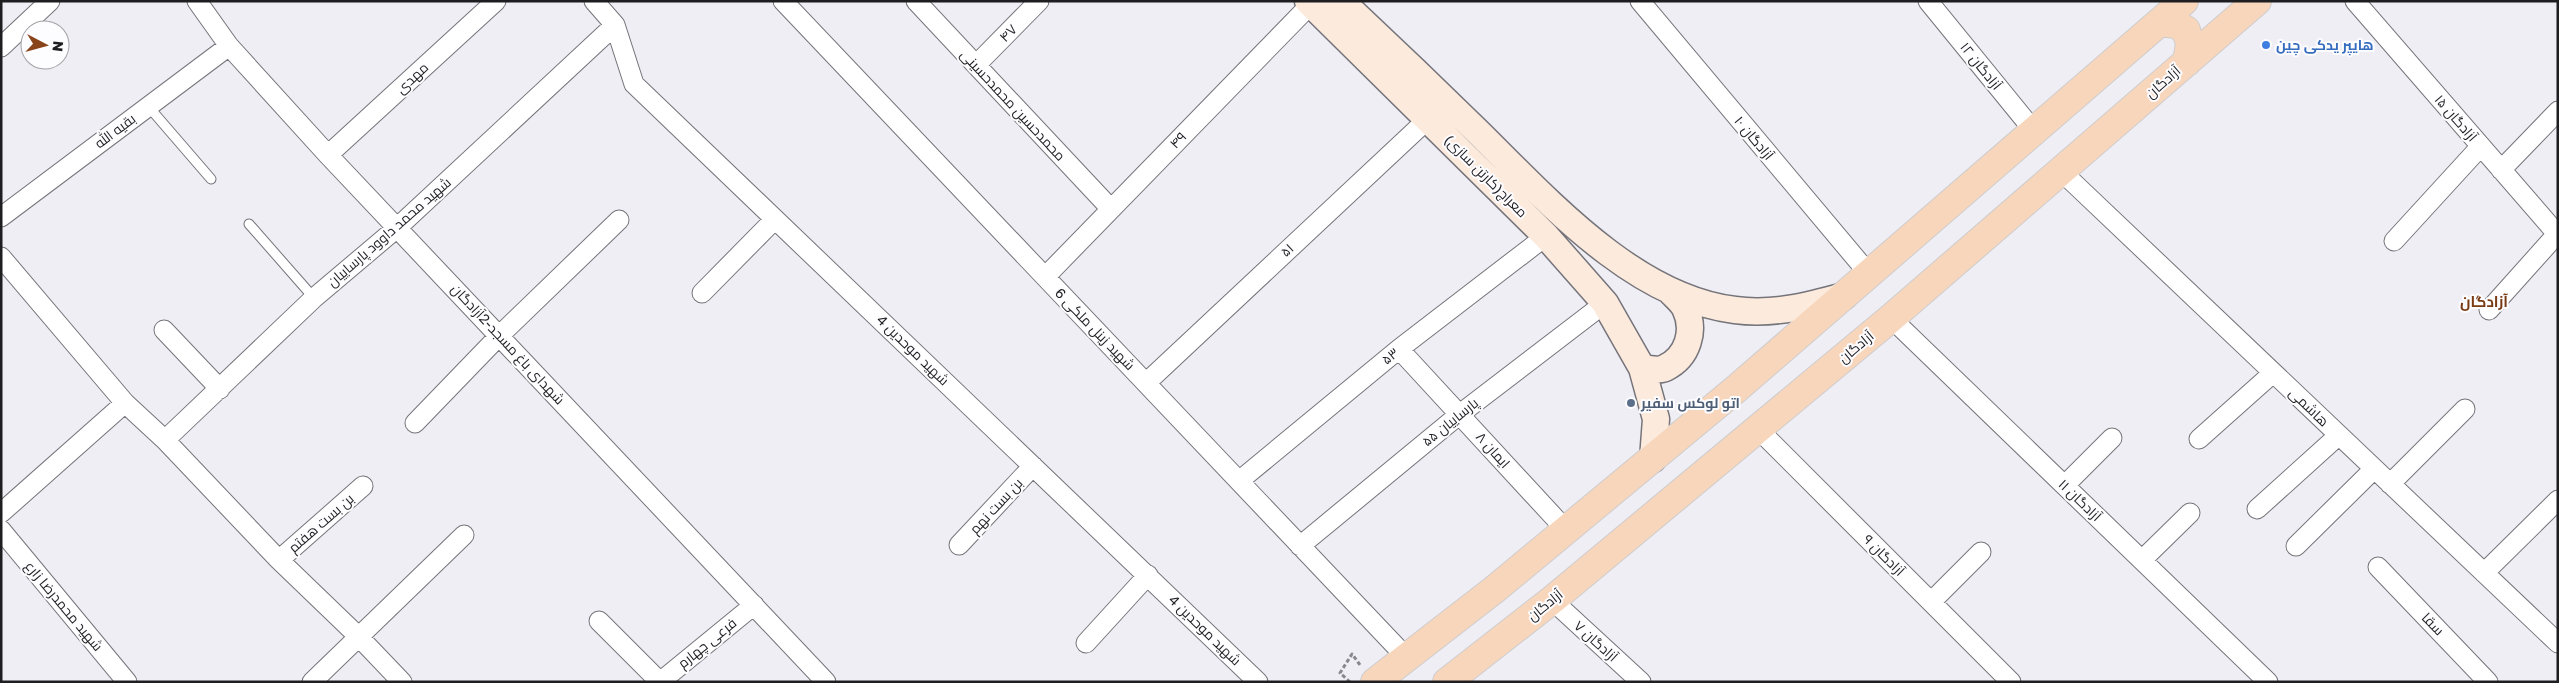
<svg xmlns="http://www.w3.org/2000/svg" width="2559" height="683" font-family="'Golos Text',Cairo,sans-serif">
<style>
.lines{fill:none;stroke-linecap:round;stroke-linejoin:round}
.lane-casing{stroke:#75747a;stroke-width:11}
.street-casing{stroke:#75747a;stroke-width:21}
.secondary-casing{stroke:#75747a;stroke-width:29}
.primary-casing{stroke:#cecdce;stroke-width:30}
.path{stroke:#88878c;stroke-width:3;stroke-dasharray:4 2.5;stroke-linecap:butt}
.lane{stroke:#fff;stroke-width:9}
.street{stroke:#fff;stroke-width:19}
.secondary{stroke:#fceadd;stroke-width:26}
.primary{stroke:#f8d6bb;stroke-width:28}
.shop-dot{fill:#3f7fe0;stroke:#fdfcff;stroke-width:2}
.service-dot{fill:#5c6f8a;stroke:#fdfcff;stroke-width:2}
.labels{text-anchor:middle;stroke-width:4;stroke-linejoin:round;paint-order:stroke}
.street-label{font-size:14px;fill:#1e1d20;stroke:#fdfcff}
.shop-label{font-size:14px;font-weight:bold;fill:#366cbe;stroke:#fdfcff;text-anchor:start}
.service-label{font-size:14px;font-weight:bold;fill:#4e5e75;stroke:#fdfcff;text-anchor:start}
.neighbourhood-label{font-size:15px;font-weight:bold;fill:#793b14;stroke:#fdfcff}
</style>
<rect width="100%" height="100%" fill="#efeef5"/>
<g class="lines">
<defs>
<path id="lane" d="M148,106L211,179
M249,224L314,298"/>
<path id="street" d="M197,1L229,46L328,155L826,682
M594,1L615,25L634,84L1258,682
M783,1L1406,657
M916,1L1111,209
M1640,1L1869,274
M1928,1L2034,131
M2355,1L2558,235
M1,47L50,1
M976,65L1039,1
M328,155L496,1
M2501,170L2558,111
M2061,171L2558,643
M1,217L229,46
M2394,241L2481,146
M1,257L125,403L165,440L279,560L359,637L402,682
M1045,277L1311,4
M702,293L775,219
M2489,310L2558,233
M1891,318L2268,682
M164,330L220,389
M1399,349L1566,530
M1146,383L1429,118
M415,423L500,335L619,220
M1757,428L2011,682
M2199,439L2273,373
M165,440L314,298L398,227L615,25
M1239,481L1399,349L1546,236
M2390,484L2465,409
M2065,485L2112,438
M2257,509L2339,435
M1,513L125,403
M1,530L127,682
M959,545L1033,466
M1300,546L1460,414L1605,303
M2296,546L2374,469
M279,560L363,486
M2142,560L2190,513
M2378,567L2488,682
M2484,573L2558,500
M1552,600L1641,682
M1931,602L1981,552
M599,621L660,682
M1086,643L1148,575
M312,682L464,535
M660,682L754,605"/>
<path id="secondary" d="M1308,1L1546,236L1605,303L1642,368L1656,419L1653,459
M1341,1C1387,44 1433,88 1478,132C1547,200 1634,298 1735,310C1773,315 1808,306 1844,296
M1642,368C1648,369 1659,371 1665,368C1688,357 1696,330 1685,308C1682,302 1676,297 1672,293"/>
<path id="primary" d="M2160,22L2176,24L2186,30L2190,44L2187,62
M1375,682L1495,589L1736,389L2184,1
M1447,682L1552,600L1891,318L2257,1"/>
</defs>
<use href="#lane" class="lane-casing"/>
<use href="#street" class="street-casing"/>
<use href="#secondary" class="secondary-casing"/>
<use href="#primary" class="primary-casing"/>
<path class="path" d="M1350,682L1340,673L1352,654L1360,665"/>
<use href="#lane" class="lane"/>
<use href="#street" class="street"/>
<use href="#secondary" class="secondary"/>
<use href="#primary" class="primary"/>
</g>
<circle class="shop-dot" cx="2266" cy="45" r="5"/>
<circle class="service-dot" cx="1631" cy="403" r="5"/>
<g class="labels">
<g class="street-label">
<text transform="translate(1008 33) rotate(-45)" y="5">۴۷</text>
<text transform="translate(1981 66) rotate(51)" y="5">۱۲ آزادگان</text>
<text transform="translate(412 78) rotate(-43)" y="5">مهدی</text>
<text transform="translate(2163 82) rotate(-41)" y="5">آزادگان</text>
<text transform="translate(1013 105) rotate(47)" y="5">محمدحسین محمدحسینی</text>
<text transform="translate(2456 118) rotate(49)" y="5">۱۵ آزادگان</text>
<text transform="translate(115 131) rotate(-37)" y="5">بقیه الله</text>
<text transform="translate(1754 138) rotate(50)" y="5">۱۰ آزادگان</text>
<text transform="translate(1178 140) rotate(-46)" y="5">۴۹</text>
<text transform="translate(1486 176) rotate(45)" y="5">معراج(کارتن سازی)</text>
<text transform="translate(389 232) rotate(-41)" y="5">شهید محمد داوود پارساییان</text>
<text transform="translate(1287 250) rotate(-43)" y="5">۵۱</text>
<text transform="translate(1095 329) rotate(46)" y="5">6 شهید زینل ملکی</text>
<text transform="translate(508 344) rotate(47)" y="5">شهدای‌ باغ مسجد-2آزادگان</text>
<text transform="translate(1856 347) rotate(-40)" y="5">آزادگان</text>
<text transform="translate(913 350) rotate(44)" y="5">4 شهید موحدین</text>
<text transform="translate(1390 356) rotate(-39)" y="5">۵۳</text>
<text transform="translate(2309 407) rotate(44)" y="5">هاشمی</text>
<text transform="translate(1450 422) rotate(-39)" y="5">پارساییان ۵۵</text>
<text transform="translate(1493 450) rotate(48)" y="5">۸ ایمان</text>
<text transform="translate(2080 500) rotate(44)" y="5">۱۱ آزادگان</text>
<text transform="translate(996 506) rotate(-47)" y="5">بن بست نهم</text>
<text transform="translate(321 523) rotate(-41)" y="5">بن بست هفتم</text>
<text transform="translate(1884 555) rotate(45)" y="5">۹ آزادگان</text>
<text transform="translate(1545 605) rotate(-39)" y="5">آزادگان</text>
<text transform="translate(64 606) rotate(50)" y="5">شهید محمدرضا زارع</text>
<text transform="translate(2433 624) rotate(46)" y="5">سقا</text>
<text transform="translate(1205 630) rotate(44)" y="5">4 شهید موحدین</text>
<text transform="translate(1596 641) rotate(42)" y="5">۷ آزادگان</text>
<text transform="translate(707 643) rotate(-39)" y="5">فرعی چهارم</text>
</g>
<g class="shop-label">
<text x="2276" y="50">هایپر یدکی چین</text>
</g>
<g class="service-label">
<text x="1641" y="408">اتو لوکس سفیر</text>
</g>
<g class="neighbourhood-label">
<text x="2484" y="307">آزادگان</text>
</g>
</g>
<rect width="2559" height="683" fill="none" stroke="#1e1d20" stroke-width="5"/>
<g transform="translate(45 45) rotate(96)"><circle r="24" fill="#fdfcff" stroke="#a4a3a6"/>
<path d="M0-4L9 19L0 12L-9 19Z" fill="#89441a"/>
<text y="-8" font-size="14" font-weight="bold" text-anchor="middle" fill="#1e1d20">N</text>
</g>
</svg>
